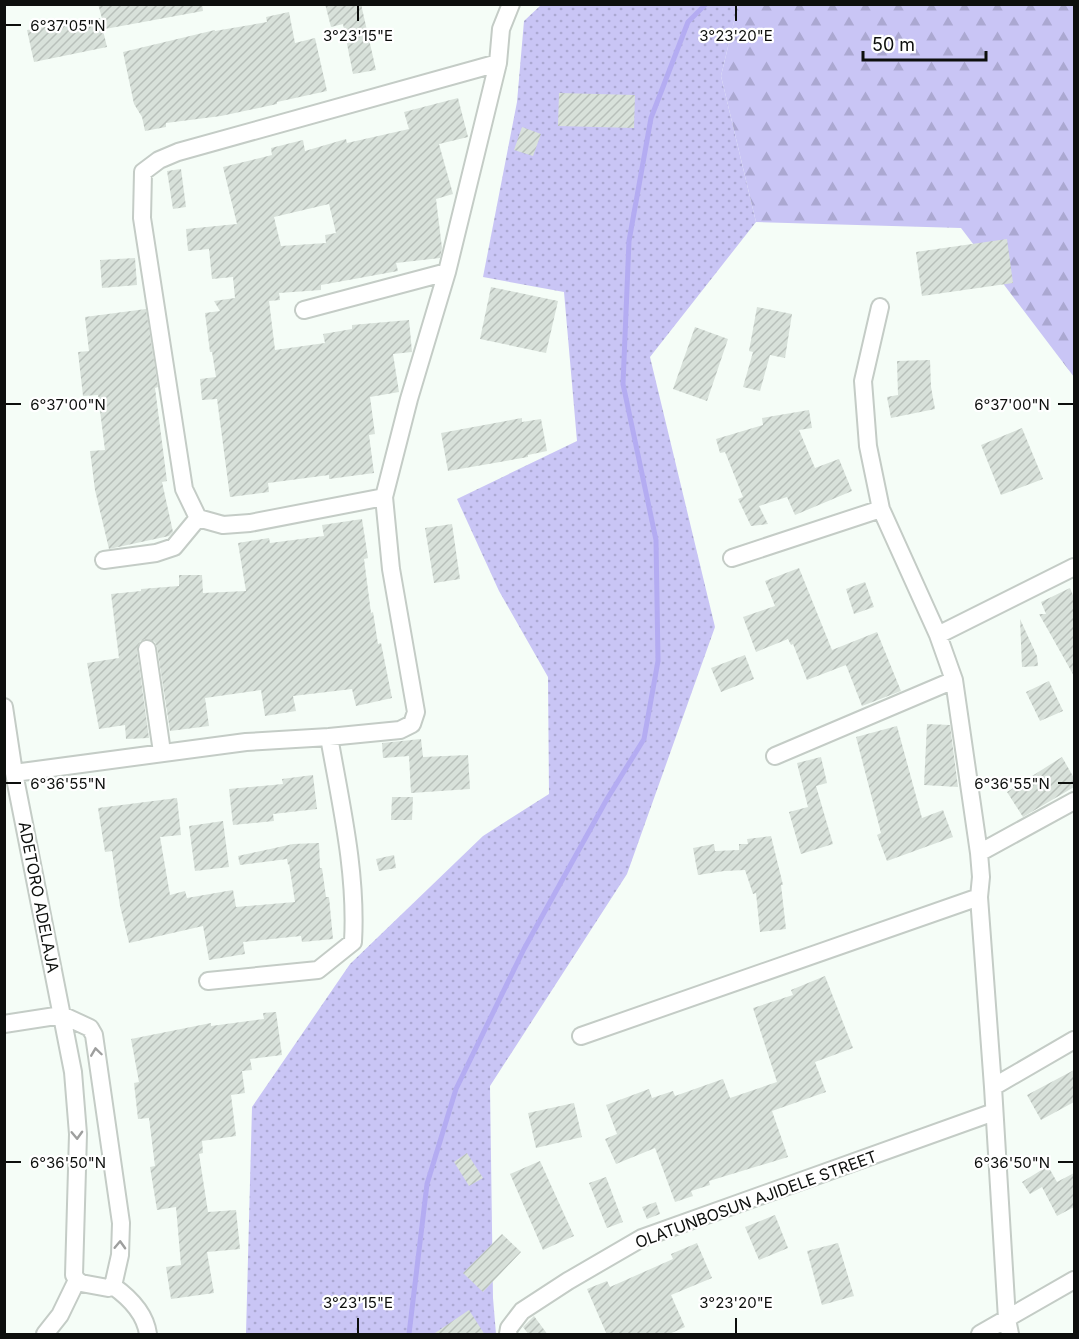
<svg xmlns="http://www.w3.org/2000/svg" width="1079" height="1339" font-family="Inter,sans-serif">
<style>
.grass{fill:url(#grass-dots)}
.forest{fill:url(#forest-firs)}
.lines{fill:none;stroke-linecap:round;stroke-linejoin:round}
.stream{stroke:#b4acf2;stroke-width:5}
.building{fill:url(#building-hatch);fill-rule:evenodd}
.street-casing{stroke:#c4ccc6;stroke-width:20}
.street{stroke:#fff;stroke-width:16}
.oneway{stroke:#9e9f9e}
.ticks{fill:none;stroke:#0d0f0d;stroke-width:2}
.labels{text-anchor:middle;stroke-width:4.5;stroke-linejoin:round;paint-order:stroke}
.street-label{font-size:16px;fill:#0d0f0d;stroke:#fff}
.ticks-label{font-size:15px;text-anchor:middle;fill:#0d0f0d;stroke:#fff;stroke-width:4.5;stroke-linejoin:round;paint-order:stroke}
</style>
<defs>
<pattern id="grass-dots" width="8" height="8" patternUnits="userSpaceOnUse" patternTransform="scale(1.5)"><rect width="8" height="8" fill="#c9c5f5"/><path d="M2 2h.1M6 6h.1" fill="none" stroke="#aba8d1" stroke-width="1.8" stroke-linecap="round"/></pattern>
<pattern id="forest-firs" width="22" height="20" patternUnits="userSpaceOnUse" patternTransform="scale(1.5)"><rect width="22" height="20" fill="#c9c5f5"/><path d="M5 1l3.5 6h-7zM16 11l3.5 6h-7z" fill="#aba8d1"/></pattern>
<pattern id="building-hatch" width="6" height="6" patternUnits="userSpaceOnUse" patternTransform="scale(1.5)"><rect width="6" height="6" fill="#d8e1da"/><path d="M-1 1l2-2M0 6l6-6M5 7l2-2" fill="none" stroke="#b8c0ba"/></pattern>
</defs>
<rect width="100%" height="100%" fill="#f5fdf7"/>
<path class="grass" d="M541,5H738L721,76L756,222L650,357L715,627L627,874L490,1086L493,1298L496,1334H246L252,1107L350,964L483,836L549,794L548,677L499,591L457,499L577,441L564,292L483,277L517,102L524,21Z"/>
<path class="forest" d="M738,5H1074V377L961,228L756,222L721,76Z"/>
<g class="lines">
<path class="stream" d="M409,1334L427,1184L456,1089L524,949L607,799L644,739L658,661L656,540L623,384L629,241L651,118L688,22L706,4"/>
</g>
<path class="building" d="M98,4H202L203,11L105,29Z
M325,4H361L376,70L353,74L343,24L331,27Z
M289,12L295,43L315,38L327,91L277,102V104L221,116L166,123V127L145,131L142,117L134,104L123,52L215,30V31L267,22L266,17Z
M100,18L107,47L34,62L27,30Z
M559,93L635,95L634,128L558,126Z
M458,98L468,137L439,144L453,194L436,199L442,248L440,258L396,263L398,271L321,285V290L279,293L280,300L269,301L275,350L325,343L323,334L352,329V325L409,320L412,352L393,354L399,392L370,397L375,434L369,435L374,473L329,479V475L268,483L269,492L230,497L217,399L202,400L200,379L216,377L212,352H210L205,313L220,311L214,301L235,298L233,277L212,279L209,249L188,251L186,229L237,224L223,167L272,155L271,148L303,140L305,151L346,139L347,143L409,129L404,112ZM329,204L336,233L325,235L326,243L281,246L274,217Z
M522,127L541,134L533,156L514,150Z
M181,169L186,207L173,209L167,171Z
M1007,239L1013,283L922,296L916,252Z
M135,258L137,285L102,288L100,260Z
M491,287L558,301L546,353L480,339Z
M757,307L792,314L785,358L770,355L760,391L743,387L753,352L749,351Z
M146,309L158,387L155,388L167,481L162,482L173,532L169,536L109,549L95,490L90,451L105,450L98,395L83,396L78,352L89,351L85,317Z
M695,327L728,339L707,401L673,389Z
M930,360L931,387L935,409L891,418L887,397L898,395L897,361Z
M809,410L812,428L799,430L815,468L839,459L852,491L795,515L787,497L759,506L768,524L751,526L738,499L743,497L725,452L720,453L716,439L763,425L762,418Z
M522,418V422L541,419L547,451L528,455V457L448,471L441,433Z
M1022,428L1043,479L1001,495L981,445Z
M362,519L368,558L364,559L371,613L373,612L378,644L381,643L392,698L356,706L352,689L293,696L296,711L265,716L261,690L205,698L209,726L170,731L157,647L155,642L146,639L140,641L137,651L149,738L126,739L125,725L99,729L87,663L119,658L111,594L141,591V589L179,586V575H202L203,593L246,591L238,543L269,538L270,543L324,536L322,525Z
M452,524L460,579L434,583L425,528Z
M799,568L832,650L877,632L901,691L862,706L846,665L807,680L793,644L791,645L788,639L756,652L743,617L775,606L765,581Z
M865,582L874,607L854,614L846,589Z
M1070,588L1074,598V676L1039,614H1046L1041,602Z
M1020,619L1037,656L1038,666L1022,667Z
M745,655L754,679L721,692L711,668Z
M1049,681L1063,711L1040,721L1026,692Z
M927,724L950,725L958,787L924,785Z
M897,726L922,818L943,810L953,837L887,861L877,835L881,833L856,737Z
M421,739L423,757L468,755L470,789L411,793L409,756L383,758L382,743Z
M821,757L827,783L816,786L833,844L801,854L789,812L808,807L797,763Z
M1062,757L1074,778V787L1023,817L1007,792Z
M313,775L317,809L273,814L274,821L233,825L229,789L283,784L282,779Z
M392,797H413L412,820H391Z
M177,798L181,835L160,837L170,895L185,891L187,898L233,890L236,907L295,902L289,864L288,865L287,859L240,865L238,856L293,844L319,843L320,868H322L326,897H329L333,939L302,942L301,936L243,942L245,954L209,960L203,926L129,943L120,906L112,851L105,852L98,808Z
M223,821L229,867L195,871L189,826Z
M771,836L783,885H781L786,929L760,932L756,893L753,894L745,870L724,871L698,875L693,848L714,844L715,851L739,850V844H748L747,839Z
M394,855L396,868L379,871L376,859Z
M825,976L853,1048L815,1062L826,1092L772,1111L788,1157L709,1181L710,1185L691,1191L693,1196L675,1202L655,1148L616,1164L605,1139L617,1134L606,1105L649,1089L652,1098L673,1091L675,1096L723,1079L730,1098L777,1082L753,1008L793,995L791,990Z
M276,1012L282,1055L250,1059L252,1070L242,1071L245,1093L231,1095L236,1136L202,1141L203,1153L199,1154L208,1212L236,1210L240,1249L207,1252L214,1293L171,1299L166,1267L181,1265L176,1207L157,1210L150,1167L155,1166L149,1118L138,1119L134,1083L139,1082L131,1039L211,1023V1026L264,1019L263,1013Z
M1074,1070V1102L1041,1120L1027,1095Z
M574,1103L582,1137L536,1148L528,1113Z
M467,1153L483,1178L469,1186L454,1162Z
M540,1161L574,1236L543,1250L510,1174Z
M1048,1166L1057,1182L1074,1173V1207L1057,1216L1042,1187L1030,1194L1022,1182Z
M606,1177L623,1222L607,1228L589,1183Z
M656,1202L660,1214L647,1219L642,1207Z
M775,1215L788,1248L759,1260L745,1227Z
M502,1234L521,1252L483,1292L463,1273Z
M697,1243L712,1278L671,1295L685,1327L667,1335H607L587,1289L607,1281L610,1287L673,1259L671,1254Z
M838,1243L854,1296L822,1305L807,1251Z
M469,1310L485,1335H432Z
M534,1316L548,1335H529L523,1327Z"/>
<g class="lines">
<defs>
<path id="street" d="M880,307L863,381L868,446L881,509L938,635L954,680L979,853L981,877L979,897L993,1087L1007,1319L1010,1334
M304,310L447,272
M384,497L250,523L223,525L198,518L184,489L142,218L143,172L159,160L178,152L498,63L501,29L511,4
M732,558L881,509
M104,560L156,553L174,547L198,518
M938,635L1074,567
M147,649L162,752
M4,707L14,773L73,1072L78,1134L74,1275L77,1280L60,1315L45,1334
M775,756L954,680
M14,773L246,742L329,737L400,730L412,724L416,712L391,569L384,497L409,399L447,272L498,63
M979,853L1074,801
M208,981L318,970L353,942C357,873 341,805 329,737
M62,1015L90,1028L94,1035L121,1223L120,1255L113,1286L108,1288L81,1283L77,1280
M4,1024L62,1015
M581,1036L979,897
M993,1087L1074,1040
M113,1286C130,1298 145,1313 148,1334
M508,1334L509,1328L522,1311L568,1281L642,1238L994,1112
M980,1334L1074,1280"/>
</defs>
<use href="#street" class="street-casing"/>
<use href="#street" class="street"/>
</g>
<defs><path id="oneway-chevron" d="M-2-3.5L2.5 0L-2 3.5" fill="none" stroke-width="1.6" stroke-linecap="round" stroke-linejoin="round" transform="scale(1.5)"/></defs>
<g class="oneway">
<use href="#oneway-chevron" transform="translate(96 1052) rotate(-98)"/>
<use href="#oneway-chevron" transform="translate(77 1135) rotate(88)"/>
<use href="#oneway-chevron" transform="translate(120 1245) rotate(-88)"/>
</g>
<path class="ticks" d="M358,6V21M736,6V21M6,25H21M6,404H21M1058,404H1073M6,783H21M1058,783H1073M6,1162H21M1058,1162H1073M358,1318V1333M736,1318V1333"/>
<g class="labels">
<g class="street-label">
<text transform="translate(39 897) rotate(79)" y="6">ADETORO ADELAJA</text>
<text transform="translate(756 1199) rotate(-20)" y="6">OLATUNBOSUN AJIDELE STREET</text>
</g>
</g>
<g class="ticks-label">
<text x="68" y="31">6°37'05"N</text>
<text x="358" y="41">3°23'15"E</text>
<text x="736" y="41">3°23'20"E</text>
<text x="68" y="410">6°37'00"N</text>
<text x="1012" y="410">6°37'00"N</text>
<text x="68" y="789">6°36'55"N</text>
<text x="1012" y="789">6°36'55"N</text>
<text x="68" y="1168">6°36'50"N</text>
<text x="1012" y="1168">6°36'50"N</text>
<text x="358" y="1308">3°23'15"E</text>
<text x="736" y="1308">3°23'20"E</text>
</g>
<rect width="1079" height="1339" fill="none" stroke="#0d0f0d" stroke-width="12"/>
<path d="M863 51v9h123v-9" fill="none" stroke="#0d0f0d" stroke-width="3"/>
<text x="872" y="51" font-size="18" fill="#0d0f0d" stroke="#ffffff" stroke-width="4.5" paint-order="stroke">50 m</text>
</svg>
